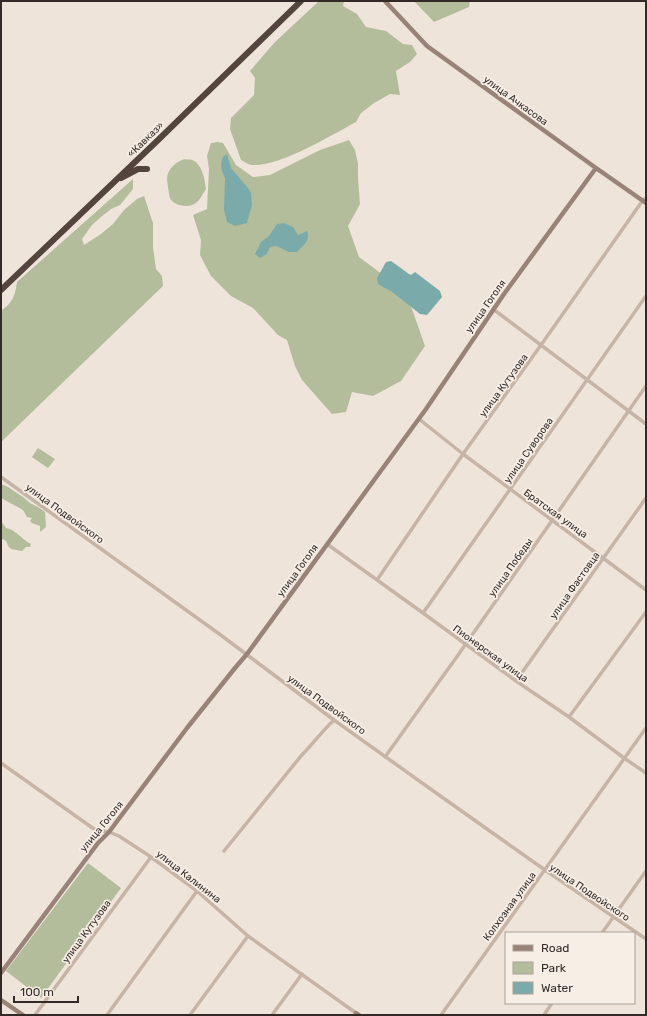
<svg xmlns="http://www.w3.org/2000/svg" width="647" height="1016" font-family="Rubik,sans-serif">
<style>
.green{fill:#b3bd9b}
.water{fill:#7baaaa}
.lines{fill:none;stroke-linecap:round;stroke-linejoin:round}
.street{stroke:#c6b4a7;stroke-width:3.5}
.secondary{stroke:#998378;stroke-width:4.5}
.highway{stroke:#53443e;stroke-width:6}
.labels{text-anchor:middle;stroke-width:3.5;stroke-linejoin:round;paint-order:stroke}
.street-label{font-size:10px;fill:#332a27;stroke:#f7eee5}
</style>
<rect width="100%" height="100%" fill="#efe4da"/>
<path class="green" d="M319,1H344L343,6L357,14L366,27L386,31L403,44L412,45L417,54L410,62L396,71L400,95L390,94L374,103L361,113L356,122C332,135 279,167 252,165C249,165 245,162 241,160L230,129L231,118L254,95L255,78L250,71L275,42Z
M414,1H470L469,7L434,22Z
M349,140L355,150L358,164V178L360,204L348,226L359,257L406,292L425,346L401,381L373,396L352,392L346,412L332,414L302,380L295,366L287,340L278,335L253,308L231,296L211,276L200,255L201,240L193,215L207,209L209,169L207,156L211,143L217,142L223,143L236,165L253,177L270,175L320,150Z
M185,159C188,160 190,159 192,160C202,163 205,180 206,189C203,193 201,199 197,202C191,208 177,207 171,200C169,197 169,192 168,188C168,185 167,182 167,179C167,169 177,161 185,159Z
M133,179V189L120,205L111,209L101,217L92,225L82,239L84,245L101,234L113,224L124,210L137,199L144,196L153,223V247L156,269L162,276L163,286L1,442V311C13,302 15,296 17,282Z
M38,448L55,459L48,468L32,457Z
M1,484L8,487L23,497L30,503L38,507L45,512L46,527L40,532V526L32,523L30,521L32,518L27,517L23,510L1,498Z
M1,521L6,528C17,530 22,540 31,544L30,547H26L22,551L11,549L8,546C7,542 6,540 2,539Z
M88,863L121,888L41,998L6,971Z"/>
<path class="water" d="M227,154L231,168L248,188L251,193L252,205L247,223L235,226L227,222L224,210L225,178C221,170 220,164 223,157Z
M284,223L293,227L298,235L307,231C311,240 303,246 297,252H289L276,246L270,247L267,254L260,258L255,254L261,242L269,236L277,224Z
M391,261L409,274L411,275L415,272L440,291L442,297L427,315L420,314L391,291L383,287L378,284L377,278L386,262Z"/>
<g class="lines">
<path class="street" d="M493,309L646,424
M419,419L463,454L646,590
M1,477L218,633L334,720L446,800L545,870L646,939
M327,544L423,613L516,681L569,717L624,758L646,773
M377,580L463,454L541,345L643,200L646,198
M423,613L646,296
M516,681L646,498
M569,717L646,612
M385,757L448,669L456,658L646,386
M1,763L94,829L109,832L119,836L151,857L197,891L248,936L356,1013L355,1015
M224,851L301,756C313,744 322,731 334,720
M602,933L646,871
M35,1015L151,857
M107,1015L197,891
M190,1015L248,936
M272,1015L302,974
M441,1015L646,728
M544,1015L552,1003"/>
<path class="secondary" d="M385,1L427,46L596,168L646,203
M1,973L98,843L109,832L187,728L235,668L247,654L426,409L504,294L596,168
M1,1000L23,1015
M356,1013L359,1015"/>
<path class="highway" d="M121,178L138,169H147
M1,290L156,142L301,1"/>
</g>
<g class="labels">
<g class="street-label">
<text transform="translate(516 100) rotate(36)" y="4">улица Ачкасова</text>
<text transform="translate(145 139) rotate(-44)" y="4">«Кавказ»</text>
<text transform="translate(485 306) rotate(-55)" y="4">улица Гоголя</text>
<text transform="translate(503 385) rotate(-54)" y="4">улица Кутузова</text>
<text transform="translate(528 450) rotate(-55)" y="4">улица Суворова</text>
<text transform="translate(65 513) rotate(36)" y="4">улица Подвойского</text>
<text transform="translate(556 513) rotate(36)" y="4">Братская улица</text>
<text transform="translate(510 567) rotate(-55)" y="4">улица Победы</text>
<text transform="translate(297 570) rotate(-54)" y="4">улица Гоголя</text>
<text transform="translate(574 585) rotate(-55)" y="4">улица Фастовца</text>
<text transform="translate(491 653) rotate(36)" y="4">Пионерская улица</text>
<text transform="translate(327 704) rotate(36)" y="4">улица Подвойского</text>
<text transform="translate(101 826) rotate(-51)" y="4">улица Гоголя</text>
<text transform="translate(189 876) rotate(38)" y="4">улица Калинина</text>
<text transform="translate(590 892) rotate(34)" y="4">улица Подвойского</text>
<text transform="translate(509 906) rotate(-54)" y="4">Колхозная улица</text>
<text transform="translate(86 931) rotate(-54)" y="4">улица Кутузова</text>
</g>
</g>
<rect width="647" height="1016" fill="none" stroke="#332a27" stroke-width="4"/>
<rect x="505" y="932" width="130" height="72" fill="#f7eee5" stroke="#a9a099"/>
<rect x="513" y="945" width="20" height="6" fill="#998378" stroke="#a9a099"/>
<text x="541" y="952" font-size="12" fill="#332a27">Road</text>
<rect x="513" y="962" width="20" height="12" fill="#b3bd9b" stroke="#a9a099"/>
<text x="541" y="972" font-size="12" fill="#332a27">Park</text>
<rect x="513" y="982" width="20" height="12" fill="#7baaaa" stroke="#a9a099"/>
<text x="541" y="992" font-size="12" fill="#332a27">Water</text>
<path d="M14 996v6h64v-6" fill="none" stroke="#332a27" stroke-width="2"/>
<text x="20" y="996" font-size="12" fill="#332a27" stroke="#f7eee5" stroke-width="3" paint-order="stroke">100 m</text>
</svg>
